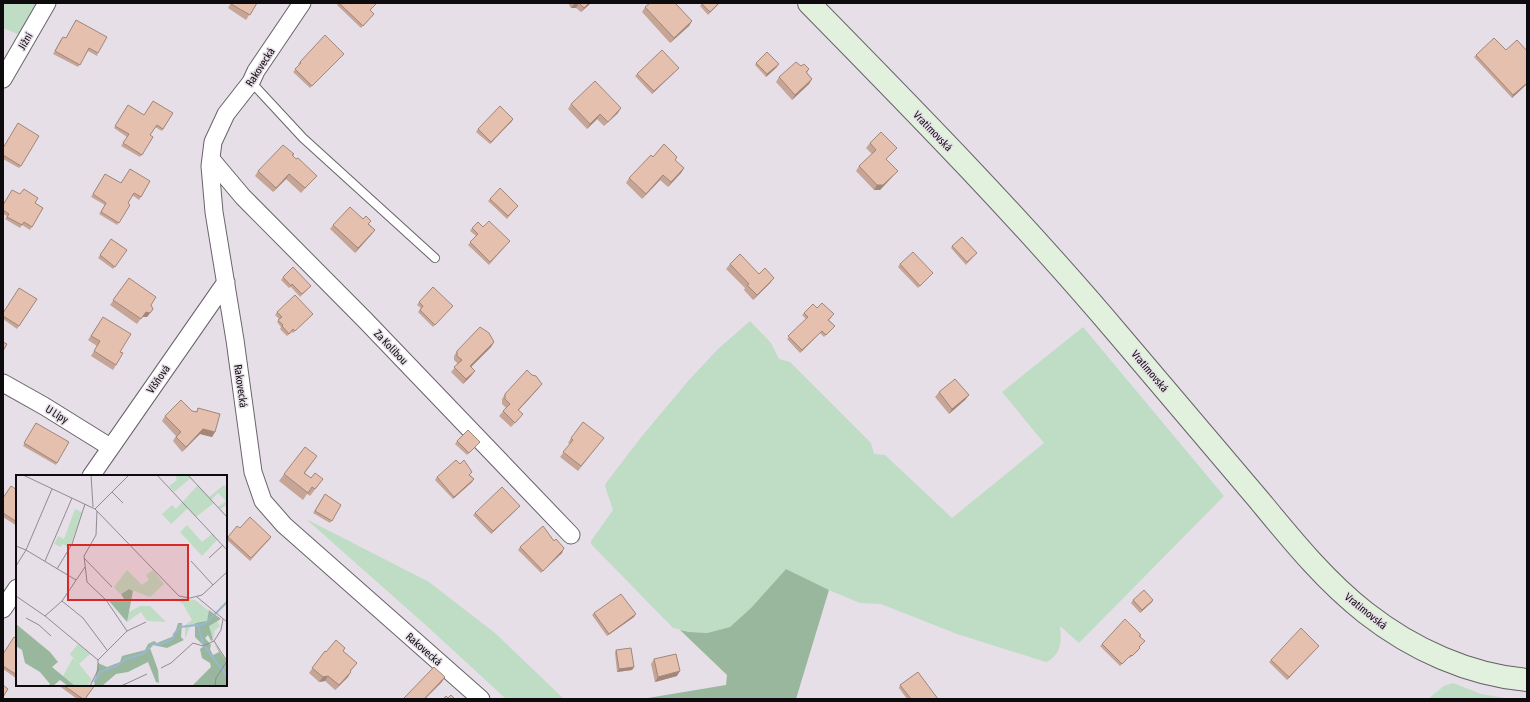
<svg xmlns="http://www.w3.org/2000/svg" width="1530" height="702" font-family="'Asap Condensed',sans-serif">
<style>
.green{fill:#bfdcc4}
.forest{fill:#98b79d}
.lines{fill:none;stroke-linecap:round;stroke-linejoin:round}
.service-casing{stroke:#69626a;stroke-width:10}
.minor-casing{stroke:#69626a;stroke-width:19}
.secondary-casing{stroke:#69626a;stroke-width:24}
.service{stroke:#fff;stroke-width:8}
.minor{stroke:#fff;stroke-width:17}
.secondary{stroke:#e1f1dd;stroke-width:22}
.wall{fill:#c6a596}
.shaded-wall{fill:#a1867a}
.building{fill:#e6c0af;stroke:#a1867a}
.labels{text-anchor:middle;stroke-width:3;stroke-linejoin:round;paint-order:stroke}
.street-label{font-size:11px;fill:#0e0b0e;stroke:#e7dfe8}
.inset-river{fill:none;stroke:#9ab7d2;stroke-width:2}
.inset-road{fill:none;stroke:#908a91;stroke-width:1}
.view{fill:#d62828;fill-opacity:0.15;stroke:#d62828;stroke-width:2}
.inset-edge{fill:none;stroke:#0e0b0e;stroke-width:2}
</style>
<rect width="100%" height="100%" fill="#e7dfe8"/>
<path class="green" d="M3,3H36L20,35L3,28Z
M750,321L771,343L779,359L790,362L871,443L874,454L885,455L952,518L1044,443L1002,392L1083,327L1224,496L1079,643L1060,626C1062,642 1061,655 1046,662L957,634L881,604L860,603L829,590L786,569L751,608L730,627L707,633L689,632L673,628L591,544V541L613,510L605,486L606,483L642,436L689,380L718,349Z
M306,519L429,582L495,633L564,699H506L429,628Z
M1453,683L1481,694L1510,699H1428L1444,686Z"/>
<path class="forest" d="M786,569L829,590L796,699H642L726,685L727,675L680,630L689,632L707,633L730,627L751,608Z"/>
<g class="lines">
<defs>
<path id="service" d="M251,82L303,138L435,258"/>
<path id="minor" d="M302,3L256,71L251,82L226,114L213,142L210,166L214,212L235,340L253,472L263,501L284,525L481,699
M3,79L47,3
M211,159L243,197L365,320L571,535
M3,383L44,406L110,447
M91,476L226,282
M3,609L17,588"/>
<path id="secondary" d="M809,3C915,111 1021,219 1119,335C1165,390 1212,445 1259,500C1292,540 1325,581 1366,613C1412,649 1469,675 1527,680"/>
</defs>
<use href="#service" class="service-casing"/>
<use href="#minor" class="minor-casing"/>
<use href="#secondary" class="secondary-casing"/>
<use href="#service" class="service"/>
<use href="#minor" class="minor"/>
<use href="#secondary" class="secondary"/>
</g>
<path class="wall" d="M231,3H257L246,20L228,8Z
M338,3H377L370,10L372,16L361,28L337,5Z
M569,3H591L581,12L576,8H571L569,5Z
M702,3H720L708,15L700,6Z
M645,7L692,21L689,26L670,43L642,12Z
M76,20L98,53L97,56L88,51L78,67L53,54L61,39L63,37L66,38Z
M1506,50L1527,84L1512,98L1474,57L1476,55Z
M344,54L310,88L293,72L299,65L298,64L300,62Z
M756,63L777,67L766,77L755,65Z
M801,66L809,69L807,73L812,79L809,84L792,100L776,82L779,77Z
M679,68L677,70L652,94L635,76L637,74Z
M571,104L618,113L604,126L597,119L587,129L568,109Z
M128,105L144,115L173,113L162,131L155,127L150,135L153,137L140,157L121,146L127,137L114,128Z
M512,121L490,144L476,132L478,129Z
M870,143L893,152L886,159L894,175L880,190H874L856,171L859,166L872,154L866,148Z
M3,148L21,166L19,168L3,159Z
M294,154L293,156L296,159L317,176L313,180L301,193L286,179L273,192L255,176L258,171Z
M653,157H677L675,160L684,168L681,173L668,187L660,180L642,199L626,183L629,178Z
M105,174L121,183L150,181L139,200L132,195L128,203L130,205L117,225L99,214L105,205L91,197Z
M490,199L518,206L507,219L488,201Z
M35,203L43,208L30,230L22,225L20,228L5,219L7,216L3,214V205Z
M369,224L375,230L371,235L355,253L330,229L333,225Z
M483,227L510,241L489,265L468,245L476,236L470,231L472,228Z
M111,239L127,250L113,269L98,258Z
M952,246L977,253L966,265L951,248Z
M730,264L759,274L771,282L753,300L744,290L745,288L726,269Z
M900,264L933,273L918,288L898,267Z
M283,277L309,288L300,297L291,287L289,288L281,280Z
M129,278L151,305L153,309L147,317H142L137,324L110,305Z
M37,299L17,329L3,319V313Z
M419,302L451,308L433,327L418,312L421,308L417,305Z
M817,308L832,317L829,320L835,326L824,337L820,333L800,353L787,339L806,319L802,315L804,313Z
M277,312L311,316L293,333L292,332L287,336L280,329L281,327L277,322L279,319L275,315Z
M103,317L120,352L116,365L113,370L91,356L97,346L88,340Z
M494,342L491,347L471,367L475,371L471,376L463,384L451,372L458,364L454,360V356L457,351Z
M538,389L519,410V419L511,427L499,416L506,408L502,404V399L505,394Z
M939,392L969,395L965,400L949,414L935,397Z
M198,408L215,432L212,437L200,434L182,452L173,441L176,436L162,421L165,416L192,411L196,412Z
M35,425L57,463L56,465L23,446Z
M571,438H604L578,471L560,457L570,444L568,443Z
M457,441L480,442L467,455L455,444Z
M317,456L305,473L311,478L323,479L310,496L307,494L303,500L279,481L284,474Z
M470,475L474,479L472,482L453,499L435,480L437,477Z
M17,490V526L3,517V498Z
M325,494L341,505L330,523L313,513Z
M518,508L491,534L473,515L475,513Z
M240,528L270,539L250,561L226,539L228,537Z
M554,541L563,550L562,553L541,573L518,550L520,547Z
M1133,600H1153L1152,602L1140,613L1131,603Z
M594,613L634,617L607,636L592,615Z
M1140,636L1143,643L1139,648L1138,651L1130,658L1129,657L1120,666L1100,646L1102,644Z
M17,639V679L3,669V654Z
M1319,646L1287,680L1269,662L1271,660Z
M616,650L634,667L632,670L617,672L615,653Z
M325,651L326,652L343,651L357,663L350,672L348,677L335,690L325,681L319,682L309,673Z
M654,659L677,676L655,682L651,664Z
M58,685H95L85,699H77Z
M900,685L938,699H907L899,688Z"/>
<path class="shaded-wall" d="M575,3H579L576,8H571Z
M589,3H591L581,12L584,8Z
M692,21L689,26L670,43L674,38Z
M779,64L777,67L766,77L767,74Z
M679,68L677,70L652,94L654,91Z
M812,79L809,84L792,100L795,95Z
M1527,83V84L1512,98L1513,95Z
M621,108L618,113L604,126L608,122Z
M600,114L597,119L587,129L590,124Z
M513,119L512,121L490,144L491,142Z
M684,168L681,173L668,187L671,182Z
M898,171L894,175L880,190H874L877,185Z
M289,174L286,179L273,192L276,188Z
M663,175L660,180L642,199L646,194Z
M375,230L371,235L355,253L358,248Z
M774,278L771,282L753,300L757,295Z
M146,312L150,313L147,317H142Z
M822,331L800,353L802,350Z
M494,342L491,347L467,371L470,366Z
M475,371L471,376L463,384L466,379Z
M542,384L538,389L515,414L518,410Z
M969,395L965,400L949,414L952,409Z
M203,429L215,432L212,437L200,434L182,452L186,447Z
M474,479L472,482L453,499L454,497Z
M520,506L518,508L491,534L493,531Z
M563,550L562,553L541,573L543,571Z
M1153,600L1152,602L1140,613L1142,610Z
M636,614L634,617L607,636L609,634Z
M1319,646L1317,648L1287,680L1289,677Z
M634,667L632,670L617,672L619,669Z
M680,671L677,676L655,682L658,677Z
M351,672L348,677L335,690L339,685Z
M328,676L325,681L319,682L323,677Z
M445,677L442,682L425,699H424Z"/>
<path class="building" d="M232,3H257L250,15L231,4Z
M339,3H377L370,10L374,14L363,26Z
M579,3H589L584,8Z
M650,3H675L692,21L674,38L645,7Z
M701,3H719L710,12Z
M76,20L107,37L98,53L89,48L80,65L55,51L63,37L66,38Z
M325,35L344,54L312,86L295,69L301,63L300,62Z
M1494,38L1506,50L1517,40L1527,51V83L1513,95L1476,55Z
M662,50L679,68L654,91L637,74Z
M767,52L779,64L767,74L756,63Z
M796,62L801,66L804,64L809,69L806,72L812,79L795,95L779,77Z
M595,81L621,108L608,122L600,114L590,124L571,104Z
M153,101L173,113L163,129L157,125L150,135L153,137L142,155L123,143L129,134L115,126L128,105L144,115Z
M500,106L513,119L491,142L478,129Z
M18,123L39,136L21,166L3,155V148Z
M881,132L897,148L886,159L898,171L883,185H877L859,166L876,150L870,143Z
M664,144L677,157L675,160L684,168L671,182L663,175L646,194L629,178L651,155L653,157Z
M283,145L294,154L292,155L296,159L298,158L317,176L305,188L289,174L276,188L258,171Z
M130,169L150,181L141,197L134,193L128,203L130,205L119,223L101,212L106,203L93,194L105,174L121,183Z
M500,188L518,206L508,216L490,199Z
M24,189L38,198L35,203L43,208L32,227L24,222L22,225L7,217L9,214L3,210V205L12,190L20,194Z
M350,207L363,219L366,216L371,221L368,224L375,230L358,248L333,225Z
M489,221L510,241L490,262L470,242L478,234L472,228L478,222L483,227Z
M962,237L977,253L967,262L952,246Z
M111,239L127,250L115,267L100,255Z
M913,252L933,273L920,286L900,264Z
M740,254L759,274L765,268L774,278L757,295L747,285L749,284L730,264Z
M293,267L311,286L302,294L292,284L291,286L283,277Z
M129,278L156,297L151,305L153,309L150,313L146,312L141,319L113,300Z
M433,287L453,306L435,325L420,310L423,306L419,302Z
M19,288L37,299L19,326L3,316V313Z
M295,295L313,314L295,331L293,329L289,334L282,326L283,325L278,320L282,317L277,312Z
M822,303L834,314L828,320L835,326L826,335L822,331L802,350L788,336L808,317L804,313L813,304L817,308Z
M103,317L131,334L120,352L123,353L116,365L94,351L100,341L91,336Z
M480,327L489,333L494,342L470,366L475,371L466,379L454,367L462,360L457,356V351Z
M3,342L7,344L3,351Z
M527,370L532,375L536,376L542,384L518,410L523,414L515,423L503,411L510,404L505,399V394Z
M955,379L969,395L952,409L939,392Z
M181,400L192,411L197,412L198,408L220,414L215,432L203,429L186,447L176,437L181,432L165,416Z
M583,422L604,438L581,466L563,452L573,440L571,438Z
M36,423L69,442L57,463L24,443Z
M468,430L480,442L469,453L457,441Z
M305,447L317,456L304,473L311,478L315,473L323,479L315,489L312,487L308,493L284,474Z
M456,460L460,464L464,460L472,472L469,475L474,479L454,497L437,477Z
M11,486L17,490V522L3,513V498Z
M502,487L520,506L493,531L475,513Z
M325,494L341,505L332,521L315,511Z
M250,517L271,537L251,558L228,537L237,526L240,528Z
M543,526L554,541L556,539L564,548L563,550L543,571L520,547Z
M1144,590L1153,600L1142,610L1133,600Z
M621,594L636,614L609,634L594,613Z
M1125,619L1141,635L1139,636L1145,641L1139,647L1140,648L1132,656L1131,655L1122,664L1102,644Z
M1301,628L1319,646L1289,677L1271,660Z
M14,637L17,639V675L3,666V654Z
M336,640L345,648L343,651L357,663L350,671L351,672L339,685L328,676L323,677L312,668L325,651L326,652Z
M631,648L634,667L619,669L616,650Z
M676,654L680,671L658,677L654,659Z
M434,667L445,677L424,699H405L404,698Z
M918,672L938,699H911L900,685Z
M3,685L8,689L3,697Z
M63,685H95L85,699H83Z
M451,695L455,699H443L446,696L448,698Z"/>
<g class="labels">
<g class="street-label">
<text transform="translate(25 41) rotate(-60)" y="4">Jižní</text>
<text transform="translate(260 67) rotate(-57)" y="4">Rakovecká</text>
<text transform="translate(933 131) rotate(46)" y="4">Vratimovská</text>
<text transform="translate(391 347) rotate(46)" y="4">Za Kolibou</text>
<text transform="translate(1150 371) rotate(50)" y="4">Vratimovská</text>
<text transform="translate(158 379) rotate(-55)" y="4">Višňová</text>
<text transform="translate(241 386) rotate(82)" y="4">Rakovecká</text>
<text transform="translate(57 414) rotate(32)" y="4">U Lípy</text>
<text transform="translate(1366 611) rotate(39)" y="4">Vratimovská</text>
<text transform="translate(424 649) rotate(41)" y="4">Rakovecká</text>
</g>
</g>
<g transform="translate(16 475)">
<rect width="211" height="211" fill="#e7dfe8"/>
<path d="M159,0H172L175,3L158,17L153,11L161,5ZM182,10L193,22L208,10L211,13V30L204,34L202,32L210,26L202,18L195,25L198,28L180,42L172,33L155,49L146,39L156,30L160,34ZM59,34L66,37L56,66L53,72L46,69L45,72L38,69L42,61L48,64ZM171,50L186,67L196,59L201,65L186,81L164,57ZM111,95L126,110L133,105L130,100L137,95L148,109L134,122L113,114L104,119L98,112ZM166,123L179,125L193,136L192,145L184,149L179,147L180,150L174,152L169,164V150L176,145L167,129L162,126ZM124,131H134L150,147L131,146L125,137L111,147L113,137ZM201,146L204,151L199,155L197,164L192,151L190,156L187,153ZM62,169L74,179L63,189L76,205L71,211H59L47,201L57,183L62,188L54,179Z" fill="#bfdcc4"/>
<path d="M113,114L117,116L111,147L93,126L108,124L105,119ZM193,135L205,144L193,151L197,165L195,166L192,160L189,163L195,170L194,174L197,180L203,177L198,168L211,187V211H176L195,192L194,188L186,183L184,174L188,171L179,162V148L191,146ZM162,148H166L165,162L168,165L151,173L137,170L134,173L142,195L143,208L140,207L132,187L112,197L100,199L86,211H71H78L82,188L91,192L104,187L106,181L129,175L132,169L138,166L141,168L158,161ZM0,149L34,177L42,187L36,192L59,211H52L44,205L37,211H32L34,209L24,197L9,188L6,175L0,171Z" fill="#98b79d"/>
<path class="inset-river" d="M182,151L187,169L211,201M78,207L84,197L100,191L110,184L127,179L137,169H145L157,164L158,159L164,152L189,149L211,127"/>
<path class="inset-road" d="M7,0L79,34L163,121L174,123L186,120L211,97M75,0L77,32M141,0L211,75M172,0L211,42M36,14L10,75L60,105M96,17L107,28M79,34L113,0M0,71L10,75L0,91M68,83L96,112M193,83L207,70M29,86L56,23M175,86L197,110M69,92L46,126L29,141L82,185M41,94L56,69L69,29M0,121L29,141M181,122L211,147M46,126L67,143L91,175M10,143L23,150L35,161M207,144L205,155L198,166L211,186M111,156L130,147M145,193L155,188L177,168L187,171L198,166M74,211L82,195V185L111,156L90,125L71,107L68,81L80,60L81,36M105,211L131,199M199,211L200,203L211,186"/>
<path class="view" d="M52,70H172V125H52Z"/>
<rect width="211" height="211" class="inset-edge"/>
</g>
<rect width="1530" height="702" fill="none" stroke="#0e0b0e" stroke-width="8"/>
</svg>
